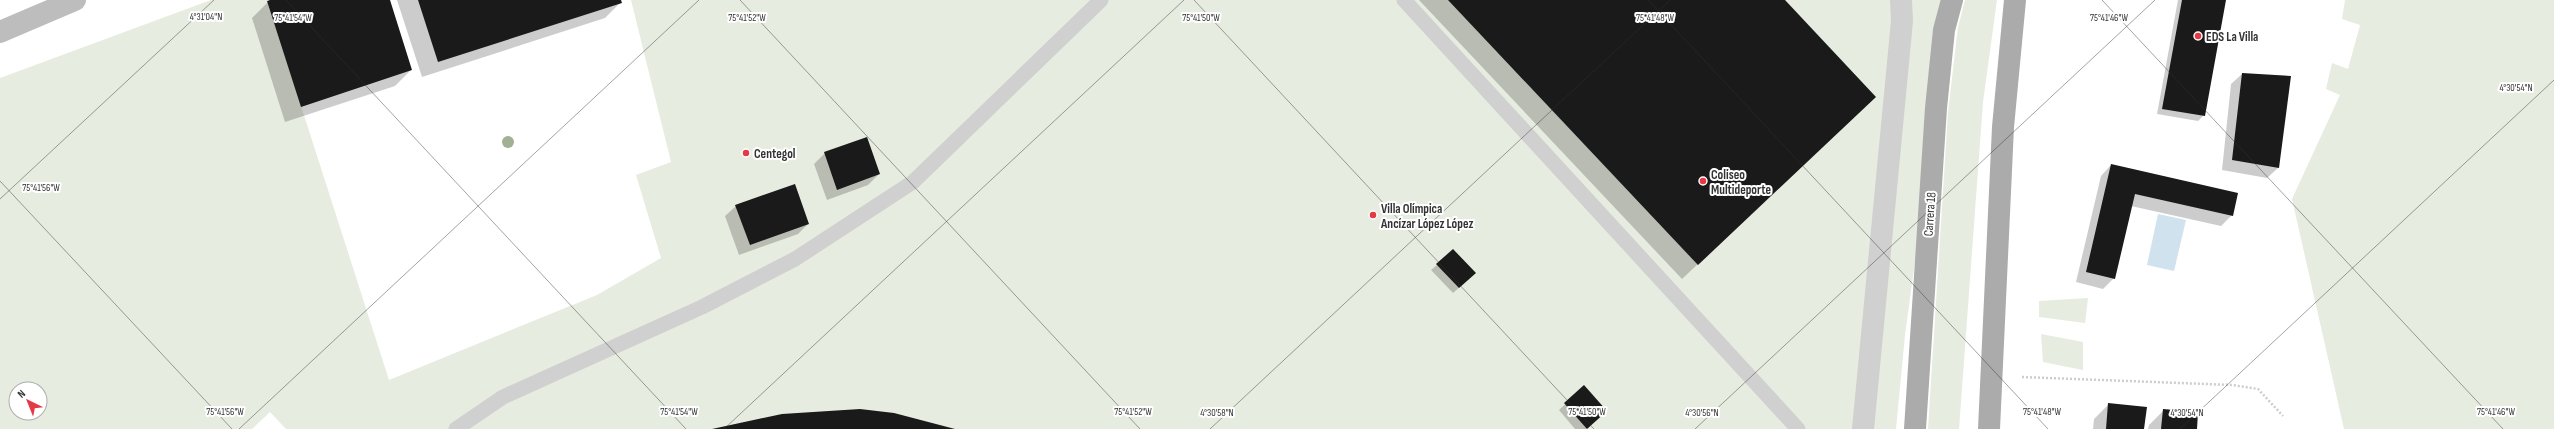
<svg xmlns="http://www.w3.org/2000/svg" width="2554" height="429" font-family="'Sofia Sans Condensed',sans-serif">
<style>
.green{fill:#e6ecdf;fill-rule:evenodd}
.water{fill:#cfe2ee}
.shadow{fill:#0003}
.building{fill:#1a1a1a}
.lines{fill:none;stroke-linecap:round;stroke-linejoin:round}
.path{stroke:#cdcdcd;stroke-width:2.5;stroke-dasharray:2 2;stroke-linecap:butt}
.lane{stroke:#d0d0d0;stroke-width:15}
.street{stroke:#d0d0d0;stroke-width:22}
.secondary{stroke:#bdbdbd;stroke-width:22}
.primary{stroke:#ababab;stroke-width:22}
.tree{fill:#a2b095}
.ticks{fill:none;stroke:#333;stroke-width:1;stroke-opacity:0.45}
.poi-dot{fill:#e63946;stroke:#fff;stroke-width:1.5}
.labels{text-anchor:middle;stroke-width:4;stroke-linejoin:round;paint-order:stroke}
.poi-label{font-size:13px;font-weight:bold;fill:#333;stroke:#fff;text-anchor:start}
.street-label{font-size:13px;fill:#333;stroke:#fff}
.ticks-label{font-size:10px;text-anchor:middle;fill:#333;stroke:#fff;stroke-width:4;stroke-linejoin:round;paint-order:stroke}
</style>
<rect width="100%" height="100%" fill="#fff"/>
<path class="green" d="M211,0H267L389,380L597,295L661,258L636,175L671,162L631,0H1942L1936,108L1905,335L1896,429H286L270,412L252,429H0V78ZM16,389H40V413H16Z
M1965,0H1997L1983,102L1959,429H1928L1948,112L1958,27Z
M2345,0H2554V429H2344L2292,199L2340,95L2326,89L2332,63L2348,69L2360,25L2342,19Z
M2088,298L2085,323L2039,317V301Z
M2041,334L2083,342V370L2043,362Z"/>
<path class="water" d="M2158,214L2186,220L2174,271L2147,265Z"/>
<path class="shadow" d="M274,0H389L411,70L395,86L285,122L252,18L268,2Z
M397,0H620L621,2L605,18L422,77Z
M1419,0H1784L1860,111L1682,279Z
M2178,0H2225L2204,115L2198,121L2157,114Z
M2242,74L2278,168L2267,178L2222,170L2231,84Z
M825,153L879,174L868,185L827,200L814,164Z
M2111,165L2232,215L2221,226L2131,206L2114,278L2103,289L2076,282L2101,176Z
M736,206L808,224L798,234L739,255L725,216Z
M1437,265L1469,279L1453,293L1431,270Z
M1584,387L1600,417L1586,429H1575L1559,410Z
M2109,404L2143,429H2093L2094,419Z
M2164,410L2196,429H2148L2149,425Z"/>
<path class="building" d="M270,0H390L412,70L301,107L267,1Z
M418,0H621L622,3L438,62Z
M1448,0H1785L1876,97L1698,265Z
M2182,0H2226L2205,116L2162,109Z
M2242,73L2291,76L2279,168L2232,160Z
M867,137L880,174L837,190L824,152Z
M2111,164L2238,193L2233,216L2135,194L2115,279L2086,272Z
M795,184L809,224L750,245L735,205Z
M1453,249L1476,273L1459,288L1436,264Z
M1584,385L1607,411L1587,429L1564,403Z
M2108,403L2147,407L2144,429H2106Z
M860,409L894,413L955,429H712L782,414Z
M2163,409L2198,412L2197,429H2161Z"/>
<g class="lines">
<path class="path" d="M2022,377L2232,385L2258,389L2283,416"/>
<path class="lane" d="M1404,0L1798,429
M456,429L503,397L702,307L795,259L913,182L1101,0"/>
<path class="street" d="M1863,429L1902,21L1901,0"/>
<path class="secondary" d="M0,32L75,0"/>
<path class="primary" d="M1915,429L1936,108L1944,30L1952,0
M1989,429L2003,127L2015,0"/>
</g>
<circle class="tree" cx="508" cy="142" r="6"/>
<path class="ticks" d="M286,0L686,429M740,0L1140,429M1194,0L1594,429M1648,0L2048,429M2102,0L2503,429M0,181L232,429M0,199L214,0M239,429L699,0M724,429L1184,0M1210,429L1670,0M1695,429L2155,0M2180,429L2554,80"/>
<g class="poi-dot">
<circle cx="2198" cy="36" r="4"/>
<circle cx="746" cy="153" r="4"/>
<circle cx="1703" cy="181" r="4"/>
<circle cx="1373" cy="215" r="4"/>
</g>
<g class="labels">
<g class="poi-label">
<text x="2206" y="41">EDS La Villa</text>
<text x="754" y="158">Centegol</text>
<text x="1711" y="179">Coliseo<tspan x="1711" dy="15">Multideporte</tspan></text>
<text x="1381" y="213">Villa Olímpica<tspan x="1381" dy="15">Ancízar López López</tspan></text>
</g>
<g class="street-label">
<text transform="translate(1929 214) rotate(-86)" y="5">Carrera 18</text>
</g>
</g>
<g class="ticks-label">
<text x="206" y="20">4°31'04"N</text>
<text x="1655" y="21">75°41'48"W</text>
<text x="2109" y="21">75°41'46"W</text>
<text x="1201" y="21">75°41'50"W</text>
<text x="293" y="21">75°41'54"W</text>
<text x="747" y="21">75°41'52"W</text>
<text x="2516" y="91">4°30'54"N</text>
<text x="41" y="191">75°41'56"W</text>
<text x="225" y="415">75°41'56"W</text>
<text x="679" y="415">75°41'54"W</text>
<text x="1133" y="415">75°41'52"W</text>
<text x="1587" y="415">75°41'50"W</text>
<text x="2042" y="415">75°41'48"W</text>
<text x="2496" y="415">75°41'46"W</text>
<text x="1217" y="416">4°30'58"N</text>
<text x="1702" y="416">4°30'56"N</text>
<text x="2187" y="416">4°30'54"N</text>
</g>
<g transform="translate(28 401) rotate(317)"><circle r="19" fill="#ffffff" stroke="#adadad"/>
<path d="M0-3L7 15L0 10L-7 15Z" fill="#e63946"/>
<text y="-6" font-size="11" font-weight="bold" text-anchor="middle" fill="#333333">N</text>
</g>
</svg>
